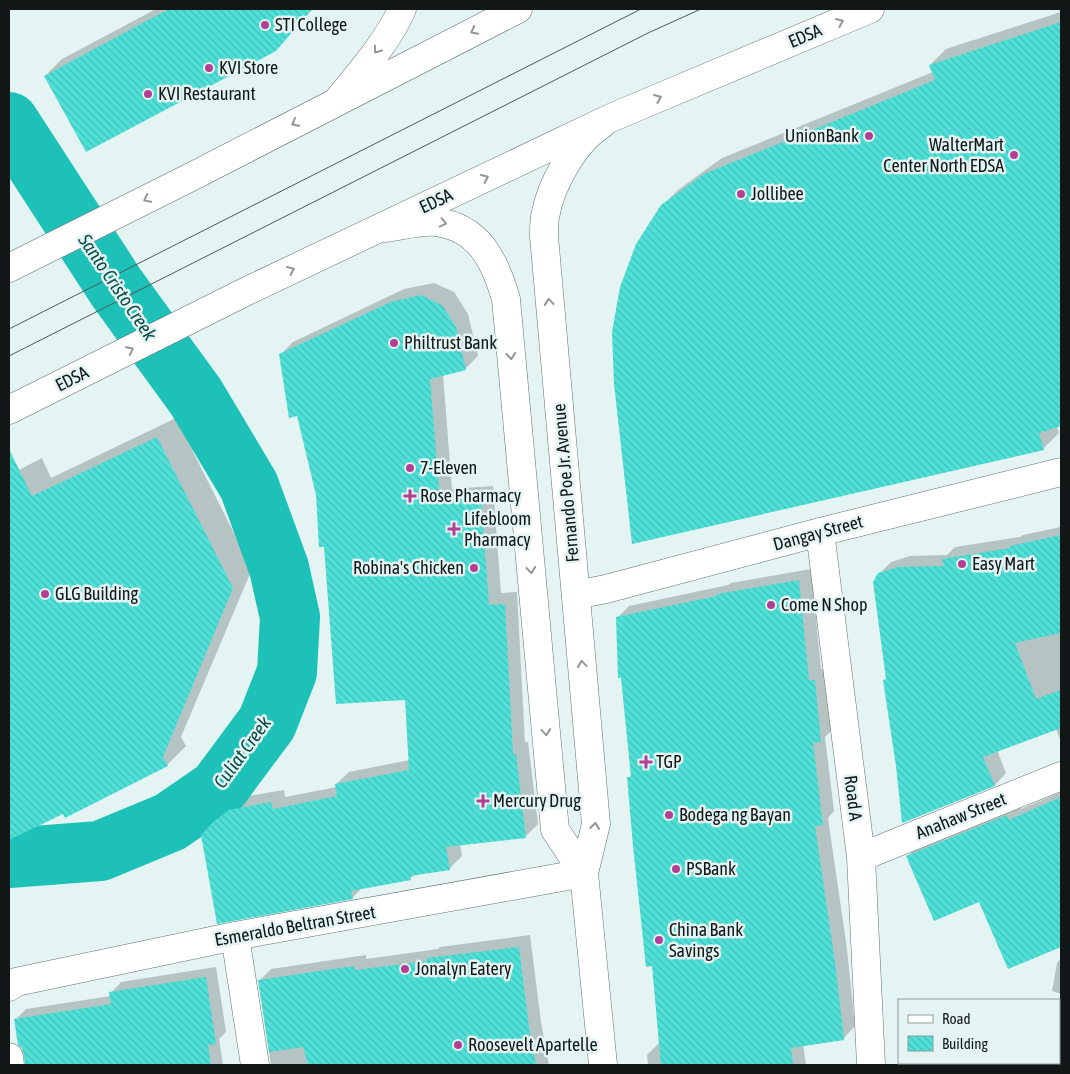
<svg xmlns="http://www.w3.org/2000/svg" width="1070" height="1074" font-family="'Asap Condensed',sans-serif">
<style>
.shadow{fill:#0003}
.lines{fill:none;stroke-linecap:round;stroke-linejoin:round}
.river{stroke:#1dc1b8;stroke-width:60}
.building{fill:url(#building-back-hatch)}
.street-casing{stroke:#637270;stroke-width:29}
.secondary-casing{stroke:#637270;stroke-width:29}
.highway-casing{stroke:#637270;stroke-width:29}
.street{stroke:#fff;stroke-width:28}
.secondary{stroke:#fff;stroke-width:28}
.highway{stroke:#fff;stroke-width:28}
.tram{stroke:#4f5858;stroke-width:1}
.oneway{stroke:#949797}
.poi-dot{fill:#b33e96;stroke:#e3f4f3;stroke-width:2}
.labels{text-anchor:middle;stroke-width:5;stroke-linejoin:round;paint-order:stroke}
.poi-label{font-size:18px;fill:#111717;stroke:#e3f4f3;text-anchor:start}
.street-label{font-size:18px;fill:#111717;stroke:#e3f4f3}
.water-label{font-size:19px;font-style:italic;fill:#0b4c48;stroke:#e3f4f3}
</style>
<defs>
<pattern id="building-back-hatch" width="6" height="6" patternUnits="userSpaceOnUse" patternTransform="scale(1.25)"><rect width="6" height="6" fill="#4fe0d7"/><path d="M-1 5l2 2M0 0l6 6M5-1l2 2" fill="none" stroke="#44bfb8"/></pattern>
</defs>
<rect width="100%" height="100%" fill="#e3f4f3"/>
<path class="shadow" d="M156,9H313L275,50L45,76L62,59Z
M1061,12V425L1057,426L1059,433L1043,449L662,206L678,190L722,158L933,72L930,65L946,49Z
M434,283L454,292L468,314L478,356L465,369L443,375L452,489L493,486L501,593L517,592L525,742H528L538,824L526,836L460,844L462,856L449,869L415,874L410,879L362,888L352,898L215,822L243,797L284,790L285,797L337,787L336,784L349,772L410,760L406,699L325,545L317,495L298,414L280,355L293,342L404,289Z
M176,418L252,569L181,737L186,746L167,765L9,838V475L42,458L51,478Z
M1061,527V742L1056,729L997,750L1006,773L995,785L903,822L887,678L879,574L891,562L910,556L947,555L955,547L1020,537L1023,535Z
M811,569L821,669L826,668L833,729L825,737L834,811L828,818L847,949L855,1026L843,1039L803,1044L806,1065H648L647,1055L659,1043L653,965L629,778L632,774L617,618L629,606L728,585L731,583Z
M1061,792V946L1009,968L980,900L908,856L919,844L1019,804L1021,809Z
M530,935L541,1022L549,1065H271L259,981L271,969L366,955V959L438,949L440,947Z
M1061,958V994L1052,991L1057,963Z
M216,967L226,1032L219,1039L223,1065H26L15,1020L26,1009L111,996V993L121,982Z
M1059,1041H1061V1065H915V1063H1059Z"/>
<g class="lines">
<path class="river" d="M9,122L116,287L196,397L249,486L279,568L290,617L287,672L267,723L218,789L170,822L100,851L9,858"/>
</g>
<path class="building" d="M169,9H312L276,51L86,152L44,76Z
M1061,22V426L1039,433L1044,450L632,544L614,384L612,332L620,287L636,244L661,205L704,174L935,80L929,65Z
M421,295L442,305L456,327L466,370L430,379L440,501L481,498L489,605L505,604L513,754H516L526,838L446,847L450,870L410,876L411,880L351,891L353,899L217,924L201,835L213,822L229,810L271,802L273,809L337,796L335,784L409,770L405,700L336,704L324,547H319L316,495L297,416L289,418L279,354L391,302Z
M157,437L233,588L163,757L168,766L65,818L63,814L9,840V449L32,496Z
M1061,535V633L1015,643L1036,699L1061,690V728L983,757L995,786L902,823L896,766L883,680L886,679L873,582L878,573L898,567L944,566L942,559L1010,548V546Z
M799,580L809,680H815L821,742L813,743L823,825L815,826L835,962L844,1040L791,1048L793,1065H661L652,966L646,967L633,846L627,777H631L621,678H618L616,617L717,596V594Z
M1061,797V947L1008,969L979,902L934,921L906,856L1007,815L1009,820Z
M519,947L530,1035L536,1065H308L303,1047L269,1052L258,980L354,966L355,970L427,961V958Z
M206,977L216,1044L208,1045L211,1065H25L24,1055L22,1048L18,1045L14,1019L111,1004L109,992Z"/>
<g class="lines">
<defs>
<path id="street" d="M820,532L861,857L871,1065
M576,595L606,589L820,532L1061,472
M861,857L1061,776
M235,936L255,1065
M9,987L16,982L235,936L584,873
M9,1057L10,1065"/>
<path id="secondary" d="M338,100C359,74 389,40 402,9
M601,125C574,142 550,186 545,217C544,223 544,230 544,236L596,824L584,873L603,1065
M386,228C400,226 422,220 436,222C479,227 495,261 506,299L555,830L584,873"/>
<path id="highway" d="M9,268L191,177L518,9
M9,410L247,291L613,117L870,9"/>
</defs>
<use href="#street" class="street-casing"/>
<use href="#secondary" class="secondary-casing"/>
<use href="#highway" class="highway-casing"/>
<use href="#street" class="street"/>
<use href="#secondary" class="secondary"/>
<use href="#highway" class="highway"/>
<path class="tram" d="M9,329L641,9
M9,356L648,33L701,9"/>
</g>
<defs><path id="oneway-chevron" d="M-2-3.5L2.5 0L-2 3.5" fill="none" stroke-width="1.6" stroke-linecap="round" stroke-linejoin="round" transform="scale(1.25)"/></defs>
<g class="oneway">
<use href="#oneway-chevron" transform="translate(840 22) rotate(-23)"/>
<use href="#oneway-chevron" transform="translate(474 31) rotate(153)"/>
<use href="#oneway-chevron" transform="translate(377 50) rotate(125)"/>
<use href="#oneway-chevron" transform="translate(658 98) rotate(-23)"/>
<use href="#oneway-chevron" transform="translate(295 123) rotate(152)"/>
<use href="#oneway-chevron" transform="translate(485 178) rotate(-25)"/>
<use href="#oneway-chevron" transform="translate(147 199) rotate(153)"/>
<use href="#oneway-chevron" transform="translate(443 223) rotate(13)"/>
<use href="#oneway-chevron" transform="translate(291 270) rotate(-25)"/>
<use href="#oneway-chevron" transform="translate(549 302) rotate(-95)"/>
<use href="#oneway-chevron" transform="translate(130 350) rotate(-27)"/>
<use href="#oneway-chevron" transform="translate(511 356) rotate(85)"/>
<use href="#oneway-chevron" transform="translate(531 570) rotate(85)"/>
<use href="#oneway-chevron" transform="translate(582 664) rotate(-95)"/>
<use href="#oneway-chevron" transform="translate(546 732) rotate(85)"/>
<use href="#oneway-chevron" transform="translate(595 826) rotate(-84)"/>
</g>
<g class="poi-dot">
<circle cx="265" cy="25" r="5"/>
<circle cx="209" cy="68" r="5"/>
<circle cx="148" cy="94" r="5"/>
<circle cx="869" cy="136" r="5"/>
<circle cx="1014" cy="155" r="5"/>
<circle cx="741" cy="194" r="5"/>
<circle cx="394" cy="343" r="5"/>
<circle cx="410" cy="468" r="5"/>
<path d="M407.5 488.5h5v5h5v5h-5v5h-5v-5h-5v-5h5z"/>
<path d="M451.5 521.5h5v5h5v5h-5v5h-5v-5h-5v-5h5z"/>
<circle cx="962" cy="564" r="5"/>
<circle cx="474" cy="568" r="5"/>
<circle cx="45" cy="594" r="5"/>
<circle cx="771" cy="605" r="5"/>
<path d="M643.5 754.5h5v5h5v5h-5v5h-5v-5h-5v-5h5z"/>
<path d="M480.5 793.5h5v5h5v5h-5v5h-5v-5h-5v-5h5z"/>
<circle cx="669" cy="815" r="5"/>
<circle cx="676" cy="869" r="5"/>
<circle cx="659" cy="940" r="5"/>
<circle cx="405" cy="969" r="5"/>
<circle cx="458" cy="1045" r="5"/>
</g>
<g class="labels">
<g class="poi-label">
<text x="275" y="31">STI College</text>
<text x="219" y="74">KVI Store</text>
<text x="158" y="100">KVI Restaurant</text>
<text x="859" y="142" text-anchor="end">UnionBank</text>
<text x="1004" y="151" text-anchor="end">WalterMart<tspan x="1004" dy="21">Center North EDSA</tspan></text>
<text x="751" y="200">Jollibee</text>
<text x="404" y="349">Philtrust Bank</text>
<text x="420" y="474">7-Eleven</text>
<text x="420" y="502">Rose Pharmacy</text>
<text x="464" y="525">Lifebloom<tspan x="464" dy="21">Pharmacy</tspan></text>
<text x="972" y="570">Easy Mart</text>
<text x="464" y="574" text-anchor="end">Robina's Chicken</text>
<text x="55" y="600">GLG Building</text>
<text x="781" y="611">Come N Shop</text>
<text x="656" y="768">TGP</text>
<text x="493" y="807">Mercury Drug</text>
<text x="679" y="821">Bodega ng Bayan</text>
<text x="686" y="875">PSBank</text>
<text x="669" y="936">China Bank<tspan x="669" dy="21">Savings</tspan></text>
<text x="415" y="975">Jonalyn Eatery</text>
<text x="468" y="1051">Roosevelt Apartelle</text>
</g>
<g class="street-label">
<text transform="translate(805 36) rotate(-23)" y="6">EDSA</text>
<text transform="translate(436 201) rotate(-25)" y="6">EDSA</text>
<text transform="translate(72 379) rotate(-27)" y="6">EDSA</text>
<text transform="translate(566 483) rotate(-95)" y="6">Fernando Poe Jr. Avenue</text>
<text transform="translate(818 533) rotate(-15)" y="6">Dangay Street</text>
<text transform="translate(853 798) rotate(83)" y="6">Road A</text>
<text transform="translate(961 816) rotate(-22)" y="6">Anahaw Street</text>
<text transform="translate(295 926) rotate(-10)" y="6">Esmeraldo Beltran Street</text>
</g>
<g class="water-label">
<text transform="translate(118 287) rotate(56)" y="7">Santo Cristo Creek</text>
<text transform="translate(242 752) rotate(-54)" y="7">Culiat Creek</text>
</g>
</g>
<rect width="1070" height="1074" fill="none" stroke="#111717" stroke-width="20"/>
<rect x="898" y="999" width="162" height="65" fill="#e3f4f3" stroke="#8f9c9b"/>
<rect x="908" y="1015" width="25" height="8" fill="#ffffff" stroke="#8f9c9b"/>
<text x="942" y="1024" font-size="15" fill="#111717">Road</text>
<rect x="908" y="1036" width="25" height="15" fill="url(#building-back-hatch)" stroke="#8f9c9b"/>
<text x="942" y="1049" font-size="15" fill="#111717">Building</text>
</svg>
